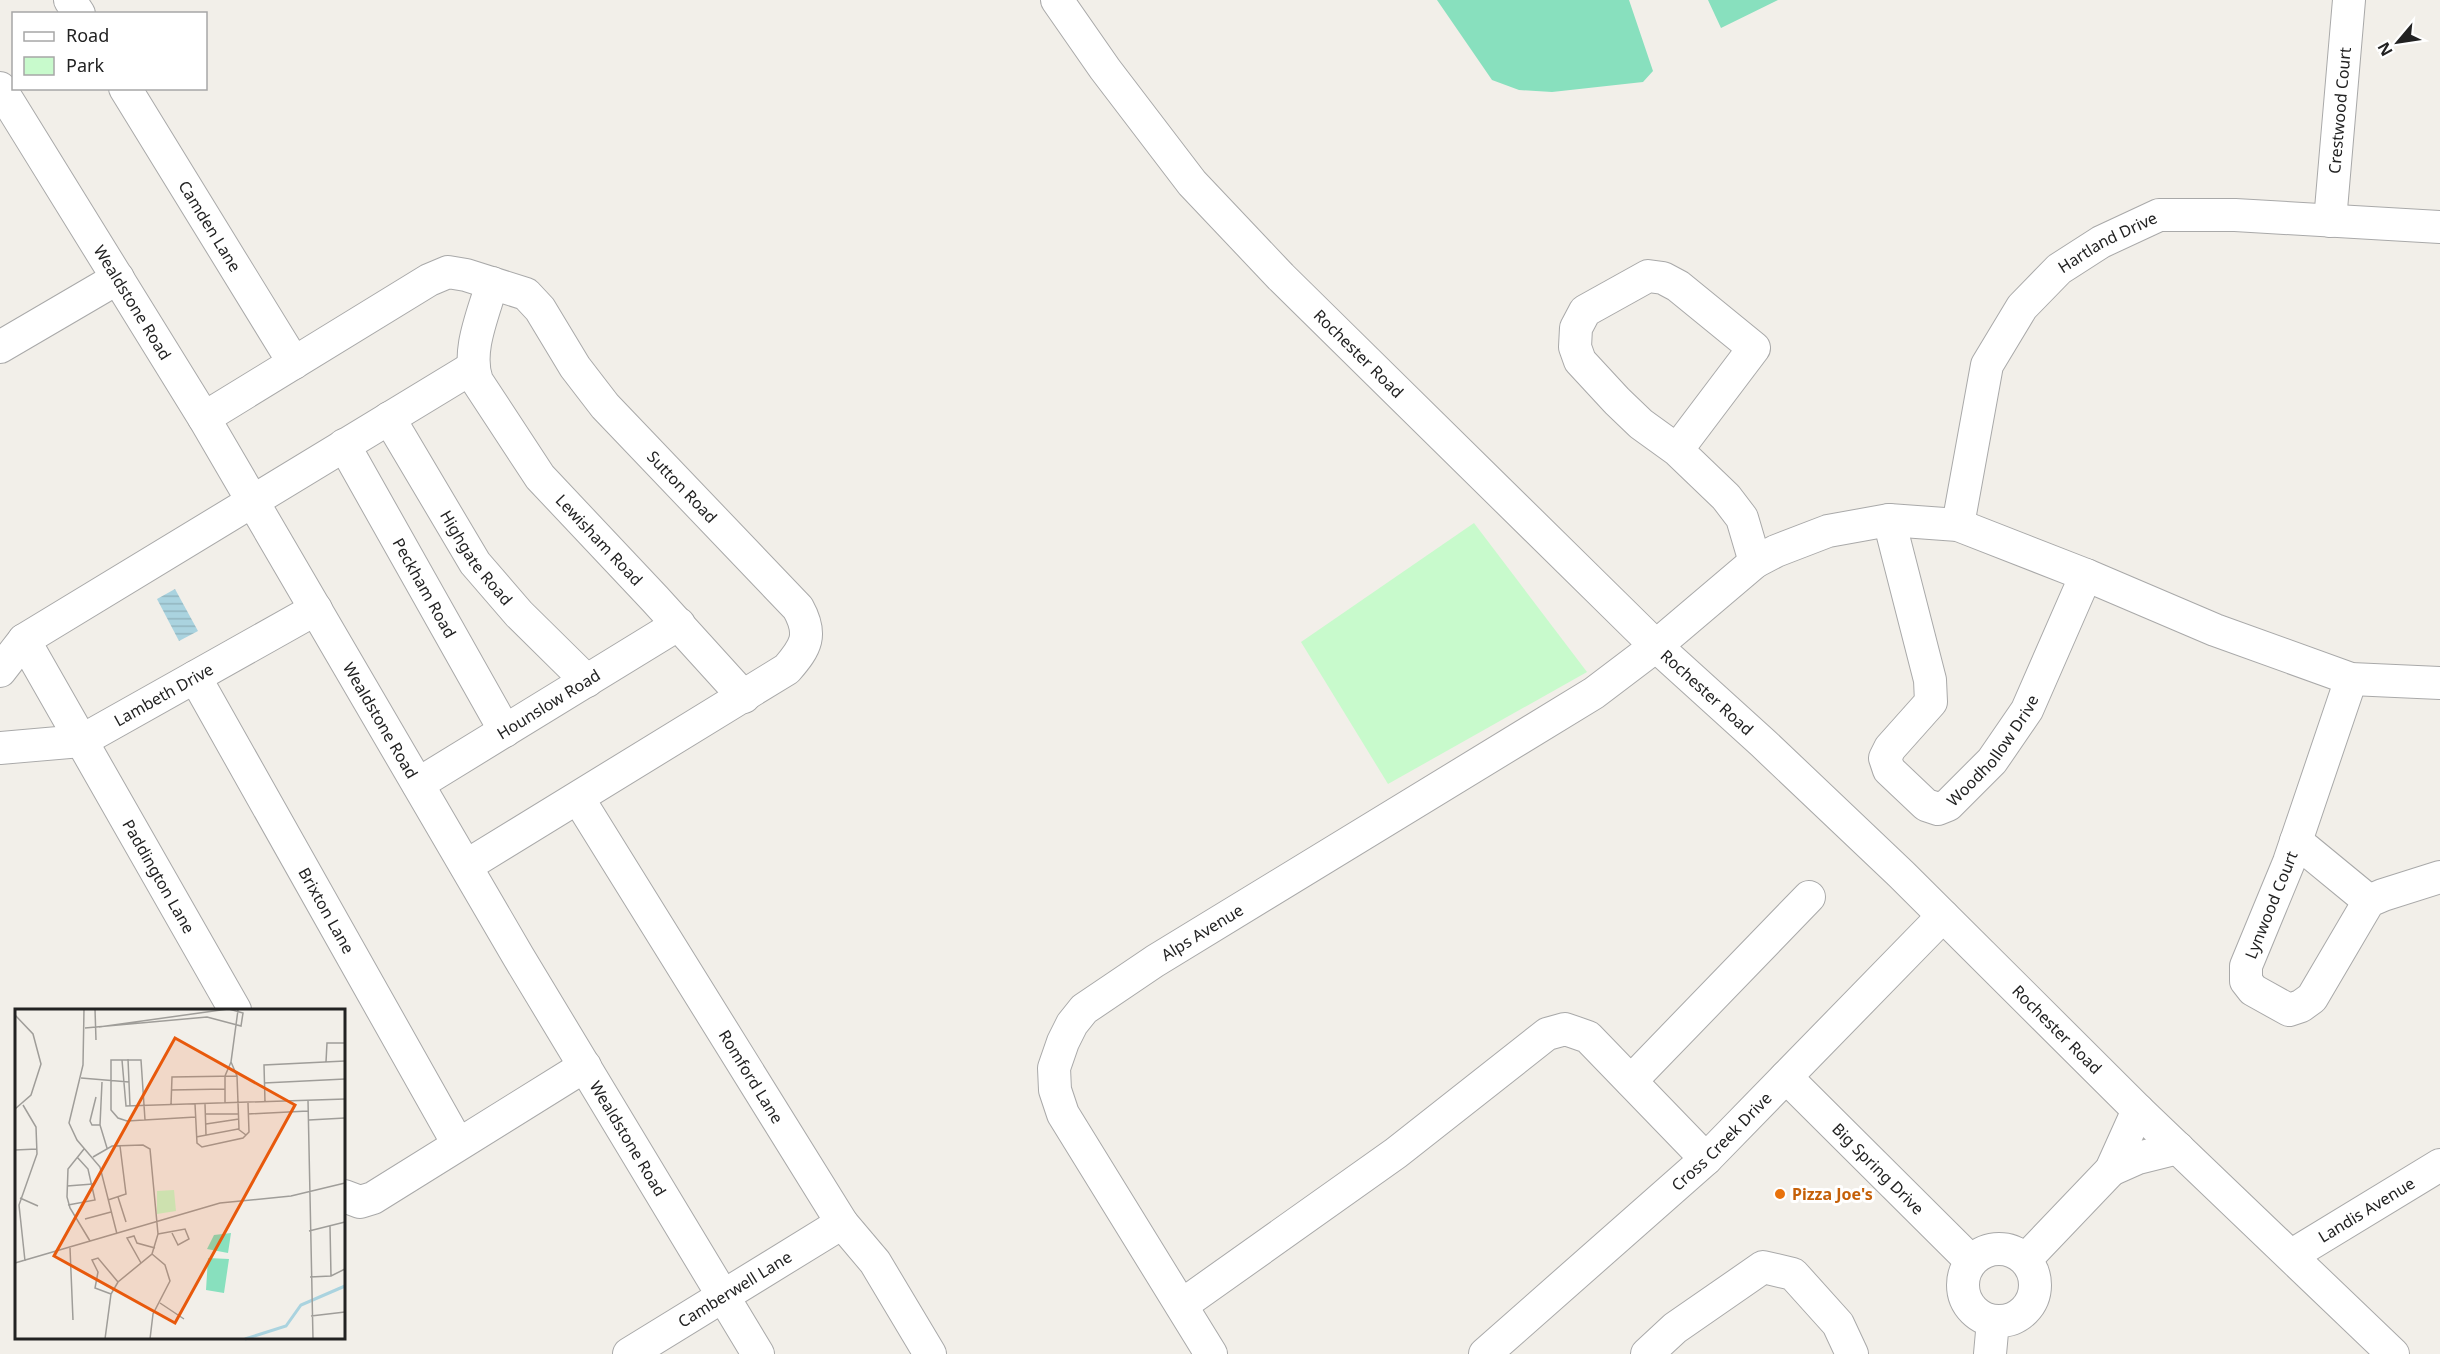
<svg xmlns="http://www.w3.org/2000/svg" width="2440" height="1354" font-family="'Noto Sans',sans-serif">
<style>
.park{fill:#c8facc}
.pitch{fill:#88e0be}
.water{fill:url(#water-rules)}
.lines{fill:none;stroke-linecap:round;stroke-linejoin:round}
.minor-casing{stroke:#a9a9a9;stroke-width:34}
.minor{stroke:#fff;stroke-width:32}
.food-dot{fill:#e8710a;stroke:#fff;stroke-width:2}
.labels{text-anchor:middle;stroke-width:6;stroke-linejoin:round;paint-order:stroke}
.street-label{font-size:16px;fill:#222;stroke:#fff}
.food-label{font-size:16px;font-weight:bold;fill:#c56008;stroke:#fff;text-anchor:start}
.inset-river{fill:none;stroke:#aad3df;stroke-width:3}
.inset-road{fill:none;stroke:#9f9d99;stroke-width:1.5}
.view{fill:#e8590c;fill-opacity:0.15;stroke:#e8590c;stroke-width:3}
.inset-edge{fill:none;stroke:#222;stroke-width:3}
</style>
<defs>
<pattern id="water-rules" width="6" height="5" patternUnits="userSpaceOnUse" patternTransform="scale(1.5)"><rect width="6" height="5" fill="#aad3df"/><path d="M0 2.5h6" fill="none" stroke="#92b5bf"/></pattern>
</defs>
<rect width="100%" height="100%" fill="#f2efe9"/>
<path class="park" d="M1474,523L1587,672L1388,784L1301,642Z"/>
<path class="pitch" d="M1437,0H1629L1653,71L1643,82L1552,92L1519,90L1492,80Z
M1708,0H1778L1721,28Z"/>
<path class="water" d="M175,589L198,631L179,641L157,599Z"/>
<g class="lines">
<defs>
<g id="minor">
<path d="M70,0L79,14"/>
<path id="s1" d="M1057,0L1105,69L1192,183L1281,277L1656,646L1763,743L1901,874L2138,1110L2393,1354"/>
<path id="s2" d="M0,88L204,418L518,956L758,1354"/>
<path id="s3" d="M125,88L294,363"/>
<path id="s4" d="M2330,221L2349,0"/>
<path id="s5" d="M492,283C484,313 466,351 477,381L540,477L655,599L744,697"/>
<path d="M0,347L118,278"/>
<path id="s6" d="M204,418L429,280L448,272L466,275L526,294L540,309L575,367L605,406L798,608C813,635 806,647 787,669L466,866"/>
<path id="s7" d="M389,418L475,563L519,614L587,681"/>
<path id="s8" d="M344,445L505,731"/>
<path d="M1677,450L1754,348L1678,286L1663,278L1648,276L1585,311L1576,328L1575,347L1580,361L1617,401L1641,424L1677,450L1726,497L1742,518L1755,562"/>
<path id="s9" d="M1889,520L1930,680L1931,702L1890,748L1885,758L1889,770L1926,805L1938,809L1948,805L1992,761L2027,710L2086,575"/>
<path id="s10" d="M1958,525L1987,365L2022,307L2059,269L2101,242L2159,215H2235L2440,227"/>
<path id="s11" d="M24,640L235,1010"/>
<path d="M0,671L24,640L472,368"/>
<path id="s12" d="M195,677L458,1144"/>
<path d="M2351,679L2289,862L2246,966V981L2253,990L2289,1010L2301,1006L2312,998L2369,901L2383,895L2440,877"/>
<path id="s13" d="M0,748L81,741L316,609"/>
<path id="s14" d="M418,784L679,624"/>
<path id="s15" d="M578,798L842,1223L875,1262L930,1354"/>
<path d="M2296,841L2369,901"/>
<path id="s16" d="M1786,1077L1971,1261"/>
<path d="M1631,1081L1809,897"/>
<path d="M2111,1170L2138,1158L2178,1148"/>
<path d="M344,1196L360,1202L373,1198L585,1066"/>
<circle cx="1999" cy="1285" r="36"/>
<path id="s17" d="M2292,1255L2440,1165"/>
<path d="M2026,1259L2111,1170L2138,1110"/>
<path d="M1182,1305L1396,1153L1547,1034L1565,1029L1588,1037L1706,1159"/>
<path id="s18" d="M629,1354L842,1223"/>
<path id="s19" d="M1211,1354L1063,1114L1055,1090L1054,1068L1063,1042L1072,1024L1084,1009L1155,961L1594,693L1656,646L1755,562L1776,551L1828,531L1889,520L1958,525L2086,575L2215,630L2351,679L2440,683"/>
<path id="s20" d="M1485,1354L1706,1159L1943,916"/>
<path d="M1647,1354L1675,1328L1763,1267L1793,1274L1838,1324L1852,1354"/>
<path d="M1990,1354L1993,1321"/>
</g>
</defs>
<use href="#minor" class="minor-casing"/>
<use href="#minor" class="minor"/>
</g>
<circle class="food-dot" cx="1780" cy="1194" r="6"/>
<g class="labels">
<g class="street-label">
<text dy="6" stroke="none"><textPath href="#s4" startOffset="111">Crestwood Court</textPath></text>
<text dy="6" stroke="none"><textPath href="#s3" startOffset="162">Camden Lane</textPath></text>
<text dy="6" stroke="none"><textPath href="#s10" startOffset="339">Hartland Drive</textPath></text>
<text dy="6" stroke="none"><textPath href="#s2" startOffset="252">Wealdstone Road</textPath></text>
<text dy="6" stroke="none"><textPath href="#s1" startOffset="466">Rochester Road</textPath></text>
<text dy="6" stroke="none"><textPath href="#s6" startOffset="615">Sutton Road</textPath></text>
<text dy="6" stroke="none"><textPath href="#s5" startOffset="302">Lewisham Road</textPath></text>
<text dy="6" stroke="none"><textPath href="#s7" startOffset="165">Highgate Road</textPath></text>
<text dy="6" stroke="none"><textPath href="#s8" startOffset="164">Peckham Road</textPath></text>
<text dy="6" stroke="none"><textPath href="#s1" startOffset="952">Rochester Road</textPath></text>
<text dy="6" stroke="none"><textPath href="#s13" startOffset="176">Lambeth Drive</textPath></text>
<text dy="6" stroke="none"><textPath href="#s14" startOffset="153">Hounslow Road</textPath></text>
<text dy="6" stroke="none"><textPath href="#s2" startOffset="738">Wealdstone Road</textPath></text>
<text dy="6" stroke="none"><textPath href="#s9" startOffset="418">Woodhollow Drive</textPath></text>
<text dy="6" stroke="none"><textPath href="#s11" startOffset="272">Paddington Lane</textPath></text>
<text transform="translate(2271 905) rotate(-68)" y="6">Lynwood Court</text>
<text dy="6" stroke="none"><textPath href="#s12" startOffset="268">Brixton Lane</textPath></text>
<text dy="6" stroke="none"><textPath href="#s19" startOffset="537">Alps Avenue</textPath></text>
<text dy="6" stroke="none"><textPath href="#s1" startOffset="1438">Rochester Road</textPath></text>
<text dy="6" stroke="none"><textPath href="#s15" startOffset="328">Romford Lane</textPath></text>
<text dy="6" stroke="none"><textPath href="#s2" startOffset="1224">Wealdstone Road</textPath></text>
<text dy="6" stroke="none"><textPath href="#s20" startOffset="318">Cross Creek Drive</textPath></text>
<text dy="6" stroke="none"><textPath href="#s16" startOffset="130">Big Spring Drive</textPath></text>
<text dy="6" stroke="none"><textPath href="#s17" startOffset="87">Landis Avenue</textPath></text>
<text dy="6" stroke="none"><textPath href="#s18" startOffset="124">Camberwell Lane</textPath></text>
</g>
<g class="food-label">
<text x="1792" y="1200">Pizza Joe's</text>
</g>
</g>
<g transform="translate(15 1009)">
<rect width="330" height="330" fill="#f2efe9"/>
<path d="M159,181L161,202L142,205V182Z" fill="#c8facc"/>
<path d="M216,224L213,244L192,240L199,226ZM193,249L214,250L209,284L191,281Z" fill="#88e0be"/>
<path class="inset-river" d="M230,330L271,317L286,296L330,277"/>
<path class="inset-road" d="M69,0L68,56L54,114L62,131L85,158L102,225M80,0L81,31M223,1L216,53L222,67L224,120M0,6L18,25L26,55L16,86L0,100M84,18L213,0M70,19L192,8L226,17L228,4L214,0M113,50L115,97M107,51L111,97L330,90M311,53L312,34H330M66,69L114,73M87,73L85,116L92,139M249,74L330,70M156,81L210,80M81,88L75,112L77,116H85M293,91L298,330M250,93L249,56L330,52M210,94V67L216,53M180,95L182,134L187,138L228,129L234,123L233,94M190,95L191,126M8,96L21,118L22,145L4,196L10,252M156,96L157,68L222,67M190,105H224M233,105L293,102M130,111L126,51H96V101L103,109L112,112L181,108M294,111L330,109M191,115L224,110M181,128L223,120L231,126M69,140L53,160L52,188L55,199L75,232M0,141L22,140M78,148L97,137L128,136L135,140L143,225L137,245L103,273L96,285L90,330M52,177L78,175M103,188L111,213M5,189L23,197M93,191L111,185L105,137M53,196L80,191L73,160L62,148M70,210L96,203M315,217L316,267M294,222L330,213M143,225L170,220L174,230L163,236L157,224M55,239L58,311M0,254L205,194L276,187L330,174M126,254L112,229L119,227L122,234L140,239M295,268L316,267L330,260M96,285L80,279L83,263L77,251L83,249L103,273M145,294L169,310M296,307L330,303M135,330L138,305L155,272L150,256L137,245"/>
<path class="view" d="M160,29L280,96L160,314L39,247Z"/>
<rect width="330" height="330" class="inset-edge"/>
</g>
<rect x="12" y="12" width="195" height="78" fill="#ffffff" stroke="#a7a7a7" stroke-width="1.5"/>
<rect x="24" y="32" width="30" height="9" fill="#ffffff" stroke="#a7a7a7" stroke-width="1.5"/>
<text x="66" y="42" font-size="18" fill="#222222">Road</text>
<rect x="24" y="57" width="30" height="18" fill="#c8facc" stroke="#a7a7a7" stroke-width="1.5"/>
<text x="66" y="72" font-size="18" fill="#222222">Park</text>
<g transform="translate(2398 42) rotate(241)" stroke="#ffffff" stroke-width="4.5" paint-order="stroke">
<path d="M0-4.5L10 22L0 15L-10 22Z" fill="#222222"/>
<text y="-9" font-size="16" font-weight="bold" text-anchor="middle" fill="#222222">N</text>
</g>
</svg>
